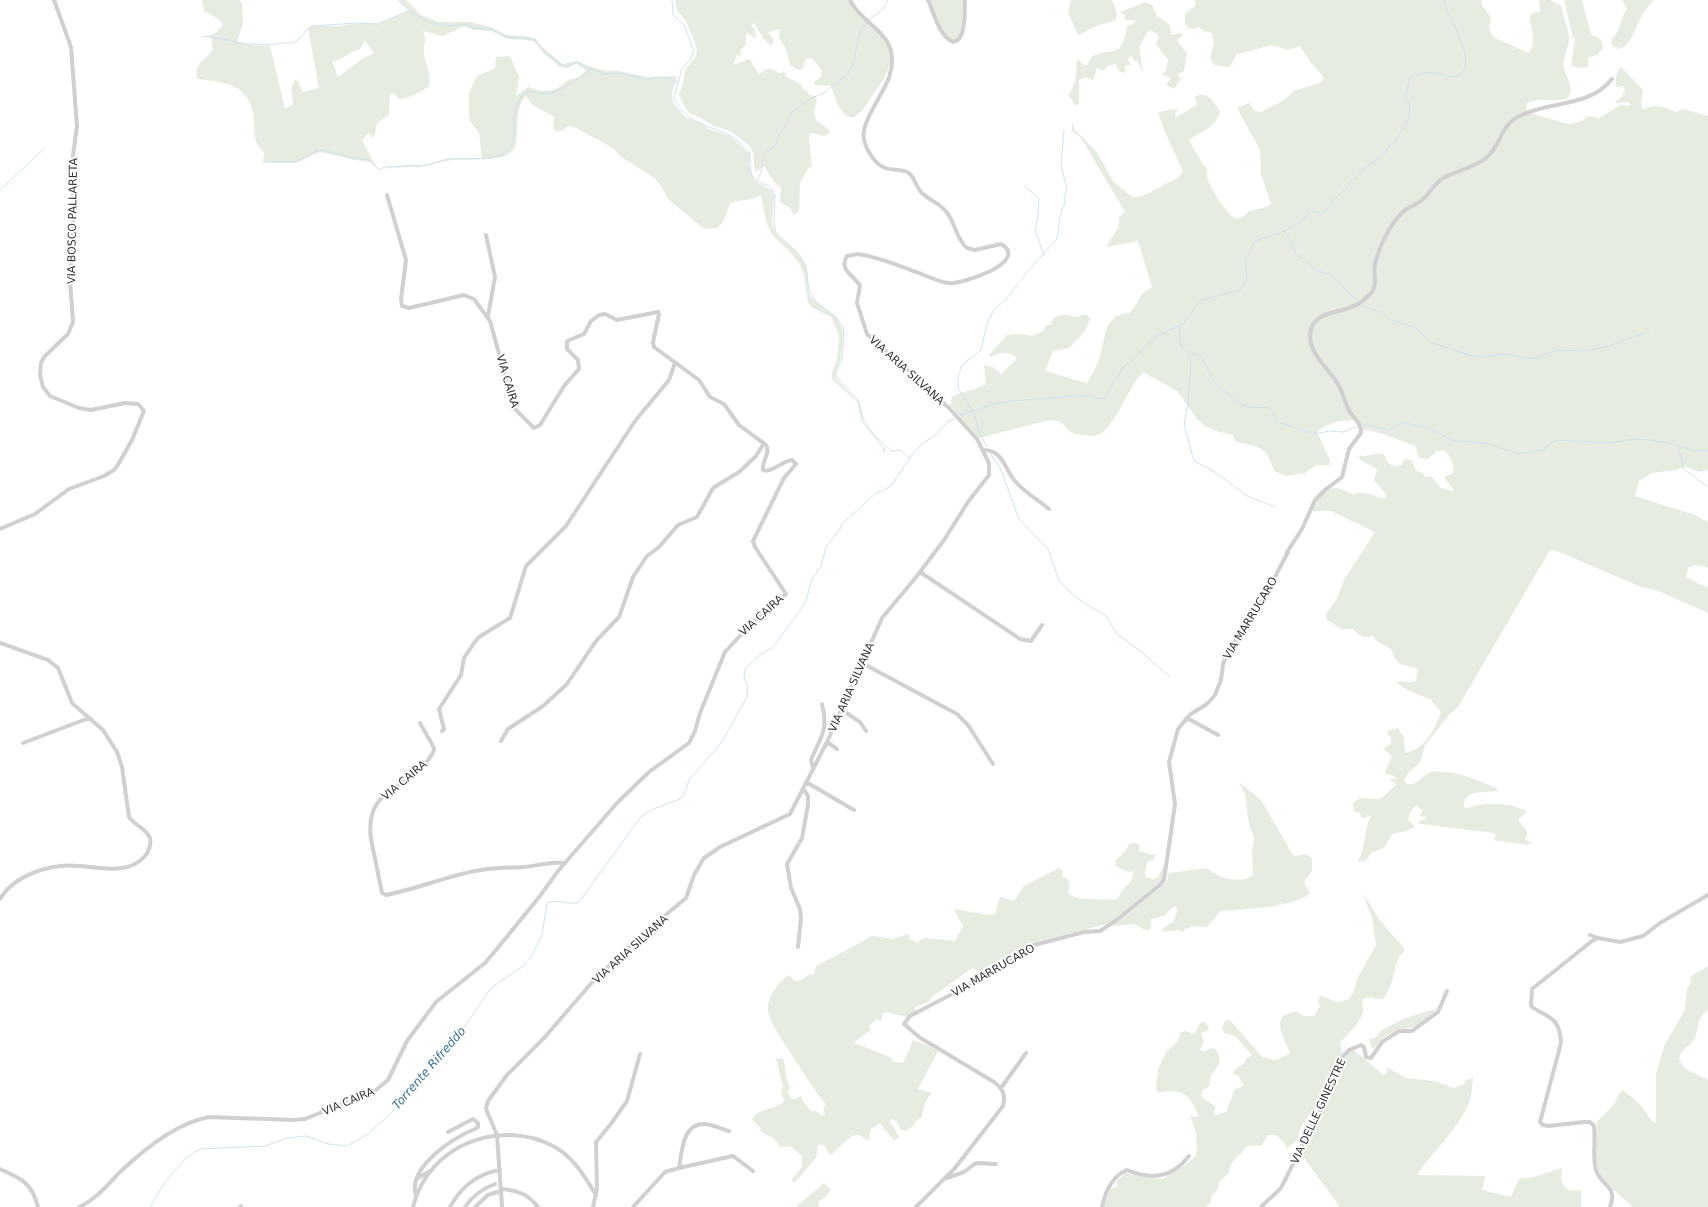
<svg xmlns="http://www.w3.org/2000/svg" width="1708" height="1207" font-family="'DejaVu Sans',sans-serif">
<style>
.green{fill:#e6ecdf;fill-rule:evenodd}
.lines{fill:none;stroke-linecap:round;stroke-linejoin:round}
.stream{stroke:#cfe2ee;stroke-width:1}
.minor{stroke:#d0d0d0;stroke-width:4}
.labels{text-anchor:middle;stroke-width:4;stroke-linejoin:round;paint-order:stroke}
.street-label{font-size:11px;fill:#333;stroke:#fff}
.water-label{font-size:12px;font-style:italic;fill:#3f7597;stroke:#fff}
</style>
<rect width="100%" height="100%" fill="#fff"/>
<path class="green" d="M202,0H239L242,3L243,23L237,42L254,46H270L285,109L293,104L291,88L295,80L298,81L303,92L319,88L308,28L313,26H342L350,24H378L409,11L399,0H406L421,15L439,22H471L494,28L506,35L527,36L536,39L541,46L563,64L577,61L588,66L608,71H619L647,77L676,76L677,81L672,90V95L673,102L682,114L687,118L702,123L708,129L730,136L750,154L749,165L754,179L756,182L772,190L774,196L772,222L775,233L795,250L806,265L809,294L812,299L837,318L843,331L841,359L836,370L835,378L859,403L863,422L886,450L883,453L882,447L861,421L857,402L832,379V373L837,359L839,335L831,317L811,307L808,302L804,275L801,266L791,253L772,235L767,224L761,195C751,200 741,200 730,203L725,218L718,228L704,229L669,200L659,183L653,177L621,157L613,148L574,127L569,126C563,129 562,134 554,130L553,126L554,117L532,105L526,96C512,111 521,133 514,150L506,156L491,159L452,160L419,167H393L378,170L371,162L355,160L320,152L296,163H263L264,153C263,150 260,148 258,146C254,138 254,127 254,118C250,84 225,82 197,79C193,63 208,59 213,49L211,37L206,36L214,34L223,25L220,20L204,11ZM464,26L473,30L492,31L507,39L527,40L535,42L544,54L560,67L567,68L576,64L586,70L579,77L568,80L558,88L552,90L542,91L528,87L516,96L519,75C514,69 514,61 509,56L496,57L495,68L477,76L469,93V115L470,121L479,133L482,158H452L424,165L393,166L378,170L362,140L369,133L374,138L377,123L389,115L390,94H394L399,99C409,98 421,92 429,86C432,69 424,64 424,52C423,43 428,40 423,31L443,36ZM365,41L374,53L362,59L338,77L332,61C342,62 350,50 359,50Z
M675,0H848C854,15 868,23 879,33C899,53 889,75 874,93C869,101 861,115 852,118C839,114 835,97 831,86L814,85V82L821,77L822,71L813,59L808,58L805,61L803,69L798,70L790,65L786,49L779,38L780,29L768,32L774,40L771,46L763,38L754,23L751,26L755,29L756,39L748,33L746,36V45L740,50L742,56L737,55L733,65L749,59L759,74L768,68L780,73L784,71L786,76L802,85L803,91L805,89L810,95H814L817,99L814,112L816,120L829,130V134L825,136L811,133L809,138L812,167L808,168L800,183L799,211L794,215L789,207L783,204L780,201L781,188L774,182L764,166L758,171H755L753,153L750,146L730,131L714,126L701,118L689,113L684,106L679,94L683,83L685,70L696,56L697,49L687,23L677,10Z
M930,0H963L961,34L954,41C941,33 936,14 930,0Z
M1071,0H1112C1115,7 1119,14 1115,21L1099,25L1078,35L1068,13Z
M1195,0H1482V5L1491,18L1489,28L1493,37L1528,53C1538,45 1530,26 1530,16L1533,13L1540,12L1539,0H1550L1561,6C1563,16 1567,26 1569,36C1570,47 1561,59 1564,69C1566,76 1576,92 1567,98C1558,103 1539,97 1527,103L1526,112L1568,124L1580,122L1588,116L1599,118L1621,105H1632L1627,102L1614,103L1623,96V92L1625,91L1624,86L1616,87C1615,80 1616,72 1621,67L1643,90L1641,104L1643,110C1655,102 1665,108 1677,112L1683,109L1708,116V470L1698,472L1685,466L1676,470L1652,473L1639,481L1635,496L1695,515L1708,522V568C1700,565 1695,564 1688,568L1686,577L1708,588V613L1656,590L1641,587L1557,551L1550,550L1458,707L1449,715L1425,745L1420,763L1409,772L1404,780L1407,784C1420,786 1422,774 1431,772C1452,769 1475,779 1494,787L1498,790L1497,791C1486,793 1462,789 1464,807L1467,808C1487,802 1508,802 1527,811L1518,820C1522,827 1531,830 1525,840L1531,842L1528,845L1493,840L1496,836L1494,833L1421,824L1418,823L1419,821L1426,819L1427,817L1420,816L1423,809H1420L1417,805L1410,812L1408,819L1415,827L1406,831L1392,834L1384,848L1371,853L1366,861L1358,862C1366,847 1363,831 1371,816L1362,818L1360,813L1354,811L1353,804C1361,793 1373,801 1379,799C1386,796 1389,790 1396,785L1390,779H1396L1395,776L1386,774L1385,772L1392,756L1384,750L1385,747L1391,744V738L1387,733L1388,731L1399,728L1400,732L1404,738L1405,753C1424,750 1435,729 1441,712L1432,702V700L1407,690L1398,684V682C1404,680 1410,684 1416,681L1418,669L1400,664L1396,660L1391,649L1378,642L1373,636C1363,639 1360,636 1353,629H1342L1326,619V614L1336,600L1345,578L1375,532L1331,511H1312C1316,501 1324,487 1337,488C1343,489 1348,493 1353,494C1363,491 1372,494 1382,499L1386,497V494L1374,480L1377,469L1360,460L1359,455C1367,459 1377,450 1384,455C1385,456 1386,461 1388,463L1396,467L1401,465L1405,459L1412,460L1415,470L1422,473L1426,477L1431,476L1441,488L1452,491L1454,490L1444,478L1446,476L1453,473C1456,465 1450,456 1444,450L1436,452L1428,459L1420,458L1417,453L1416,446C1403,442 1375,429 1362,430L1356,421C1345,418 1325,423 1317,432L1330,460L1329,465H1316L1305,473L1286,476L1274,471C1272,466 1271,461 1268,456C1262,445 1246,444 1235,442L1233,435L1215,431L1205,426L1197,419L1177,391L1143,372C1128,387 1115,428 1098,435C1094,437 1090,436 1086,435C1082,435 1077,435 1073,433C1064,429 1065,420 1050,420L979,438L950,406L952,397C963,390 976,391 986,384L984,365L993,367L1001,374L1016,360L1015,356C1005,352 1001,352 991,357L989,355L1007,335L1023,334L1032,336L1044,331L1046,326L1051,324L1053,319L1060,315H1067L1075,317L1087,314L1090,319L1085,331L1069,348L1053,351L1045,371L1087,383L1099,361L1107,326L1116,316L1131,312L1143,293L1152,287L1138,241L1106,247L1119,226V217L1125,212L1081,138L1072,131V122L1075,130L1097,152L1113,181L1132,197H1138L1149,193L1179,177L1183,171L1164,130L1158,112L1175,109L1178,111L1175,113L1176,117L1197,105L1195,97C1207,89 1214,103 1220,111C1215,129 1203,130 1189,140L1202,163L1207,168C1207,171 1206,175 1207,177C1209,187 1228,216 1236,219C1243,218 1243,216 1248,212C1254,208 1264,210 1271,204L1261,175L1260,150L1237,108L1249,103L1255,111L1261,112L1267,109L1284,100L1294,91L1320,83L1323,80V76L1311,63L1300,46C1283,52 1289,50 1273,45L1237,54L1230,67L1214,65L1210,58L1214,43L1212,33L1204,31L1199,27L1193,29L1188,28L1185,23V14L1195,6Z
M1564,0H1582L1591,35C1600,37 1602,40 1603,48L1597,55L1588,58V67L1581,68L1571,66L1575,38H1573Z
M1622,0H1654C1650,5 1645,10 1642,15C1636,25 1632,47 1618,49C1604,42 1616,36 1619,29C1621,21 1623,15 1627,8Z
M1145,2L1152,5L1157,16L1170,25L1171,35L1181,33L1183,35L1177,41L1187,53L1184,71L1178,74L1181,79L1174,89L1166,85L1171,78L1162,75L1166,70L1168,60L1156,44L1159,36L1151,30L1147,33L1139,47L1143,72L1137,61H1134L1130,55L1128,60L1131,65L1125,66V73L1120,72L1115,64L1107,66L1103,71L1097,68L1093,80L1085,77L1079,80V103L1075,106L1069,95L1075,82L1077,60H1079L1083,65H1087L1092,56C1116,47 1122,58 1127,26L1134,24L1135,20H1125V15L1120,12Z
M1240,783L1261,800L1293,855L1296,856L1306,854L1312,858V871L1304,882L1310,893C1294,908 1243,909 1221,911L1207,927C1198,926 1189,925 1182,932L1178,930L1162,932L1164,927L1173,922L1178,909L1174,906L1164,916L1151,919L1150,930H1144L1135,924L1112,926L1120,921L1161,887L1167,881L1169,873L1207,868C1219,878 1239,885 1253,875L1252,853L1254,837L1249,825L1245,793L1240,785Z
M1135,843L1140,845L1139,850L1141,852L1156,855L1153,860L1148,861L1145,871L1146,877L1153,879L1158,877L1166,861L1163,880L1117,919L1107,924L1039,941L985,975L972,968L932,997L929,1002L915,1007L916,1011L906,1017L886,1012L882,1014V1019L880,1021L877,1019L869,1026L871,1029L854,1043L890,1057L892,1061L902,1063L904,1061L913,1040L924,1044L938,1051L918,1089L933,1093C925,1098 923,1108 922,1117L916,1121L914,1126L905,1131L900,1129L897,1122L892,1119L890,1121L899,1137L894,1141C890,1134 885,1131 881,1124H878L870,1130L869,1141C865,1140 862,1136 858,1135C850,1134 838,1149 832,1154L830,1155L825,1146L820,1144L818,1146L816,1158L795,1182H792V1179L802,1167V1156L790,1146L780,1147L774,1138L761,1132L760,1127L752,1120C756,1108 776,1110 784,1101L781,1093L783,1086L776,1059L783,1058C786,1067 785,1078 790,1087L788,1092L791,1098L796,1099L801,1096L803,1101L811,1111H816L822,1116L825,1114L823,1109L826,1105C814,1090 804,1073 793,1057C784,1042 772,1028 768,1011C766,998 779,981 789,975L795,981L802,980L808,975L814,974L816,966C836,956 853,946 872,936L893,939L908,934L910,936L908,940L910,939L917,943L924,938L955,941L963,926L955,912V909L988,915L995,914L999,899L1001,897L1014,901L1024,886L1059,868L1063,871L1062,877L1067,878C1070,884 1070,887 1068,893C1076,902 1103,898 1116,900C1120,897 1120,892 1124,889C1129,883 1134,880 1133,871L1128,872L1116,866L1115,861L1126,850L1129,844Z
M1362,892L1381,922L1405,949C1403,952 1399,956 1398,960C1392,976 1394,985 1383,999C1375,1000 1370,994 1362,1000C1362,1004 1364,1008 1363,1012C1361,1021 1347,1036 1340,1043L1342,1053L1336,1060L1322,1102L1310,1114L1301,1127L1297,1140L1287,1149L1284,1142L1276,1135H1268L1262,1145L1249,1146L1245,1148L1242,1153L1238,1155L1230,1166L1229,1173L1220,1181L1217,1191L1211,1196V1202L1206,1207H1104L1110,1189L1118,1186L1116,1182L1125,1173L1162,1179L1182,1167L1195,1157L1197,1149L1196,1133L1190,1115L1195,1117L1199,1116C1190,1095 1181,1087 1158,1093L1156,1089L1158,1069L1166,1052L1178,1041L1180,1033L1185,1031L1194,1034L1201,1022H1204L1209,1027L1208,1030L1201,1033L1204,1042L1200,1049L1203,1052L1211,1048L1216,1049C1226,1068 1212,1067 1210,1080C1209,1082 1210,1084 1210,1086L1203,1090L1201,1095L1204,1099L1215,1106L1214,1116L1226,1112L1235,1089L1244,1086L1238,1076L1233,1074V1072L1239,1066L1244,1064L1246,1059L1252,1055L1235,1036L1224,1033L1222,1027L1226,1020H1230L1262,1057L1275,1060L1290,1054C1286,1041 1274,1026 1284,1015L1297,1011L1303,1016H1314L1320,1006L1318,1001L1320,996L1328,998L1337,1003L1349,999L1353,993L1358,977L1376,945L1372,918Z
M1708,966V1010C1693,1021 1701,1029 1693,1041C1688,1047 1680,1051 1679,1059L1684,1068L1708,1080V1207H1633C1624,1198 1612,1190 1604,1180C1592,1164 1597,1140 1597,1122L1615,1103L1619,1094L1623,1090L1639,1103L1652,1121L1656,1123V1074L1665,1044L1685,1010L1687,989L1691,982L1690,977Z
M1439,1008L1417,1026L1395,1031L1389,1034L1382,1038L1374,1048L1371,1047L1369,1039C1377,1040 1378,1032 1384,1029C1400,1019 1420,1013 1439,1008Z
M1353,1049L1383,1075L1387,1073V1067L1406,1078L1434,1081L1454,1088L1464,1084L1466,1080L1473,1078C1472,1087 1472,1097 1468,1105C1456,1132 1433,1151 1417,1175L1485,1176L1482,1190L1511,1197L1519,1179L1534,1177L1562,1168L1561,1179L1564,1187L1571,1191L1581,1190V1207H1339L1338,1204L1301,1154L1330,1090L1341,1060Z
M824,1183L830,1188C830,1196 824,1198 818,1202L819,1207H796Z"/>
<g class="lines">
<path class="stream" d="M398,0L411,12L432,24H441L447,26L466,24L474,28L490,29L507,37L532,39L536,41L545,52L560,64L569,66L576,62L604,74H624L646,80L657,77L671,79L678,83
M672,0L673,15L684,25L694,51L690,60L682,68L674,97C683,123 709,125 729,135C736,138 743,146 749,151L751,174L757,181L771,187L775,195L774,222L776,233L799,254L806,266L809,290L814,300L837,318L844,329L842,360L836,371V377L859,401L863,419L874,435L891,451L901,450L910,459
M869,20L883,9L888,0
M202,36C232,39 250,49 281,43C285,43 290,43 294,42C303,39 304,30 312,26L357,23L378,24L408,11
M269,162H296L316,151L322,150L353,158L369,160L379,170C385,165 392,167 399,167C403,167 407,165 411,165C414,165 416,167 420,166C430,165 439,160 449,159C465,157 497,163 509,149C519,137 508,112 523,94C532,89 535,93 544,94C555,95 583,77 590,69
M757,181L761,172L765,153L776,145L780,132L784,128L792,112L812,98L824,93L848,74L853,64L860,32L866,24
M1025,186L1039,199L1038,217L1035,230L1044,255
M0,190L45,148
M1284,231L1292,242L1296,255L1306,260L1316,270L1334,277L1357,301
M1361,305L1380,312L1391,320L1414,327L1431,342L1476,357L1507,354L1529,359L1539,357L1557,350L1586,351L1609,346L1649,331
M1180,326C1178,345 1181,353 1201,356C1206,364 1209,374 1214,381C1219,388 1239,403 1246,406C1260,411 1272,400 1276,421L1280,423L1311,433H1320L1329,431L1344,432L1358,426
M1188,355L1191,362L1188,403L1184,424L1194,461L1215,472L1247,496L1275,507
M959,416L994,404L1012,401L1089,395L1099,399L1104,398L1125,365L1133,360L1145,346L1157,336L1183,324L1199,301L1240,290L1247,278L1245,261L1255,241L1284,231L1300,222L1312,211L1322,213L1326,211L1334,199L1347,188L1350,181L1356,178L1361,171L1380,158L1404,129L1409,118L1410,106L1406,96L1410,77C1417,73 1434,71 1441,74C1444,75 1446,77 1450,77C1483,76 1455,28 1449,15C1447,10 1445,5 1443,0
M1362,424L1388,430L1401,423H1405L1428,428L1453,441L1487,443L1519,454L1543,450L1554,441L1559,440L1607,443L1636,439L1650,440L1674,444L1691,450L1708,451
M987,447L980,434L973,411L959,390L958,385V377L962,365L981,350L987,324L993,311L1007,298L1028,271L1057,239L1060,217L1065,202L1064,196L1067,189L1061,166L1064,130
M1678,447L1684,469L1708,487
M990,453L1001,470L1019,519L1048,549L1059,581L1078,599L1106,616L1117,634L1139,650L1169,676
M150,1207L163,1185L177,1168L188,1156L200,1149L265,1146L287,1138L306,1136L328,1144L347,1146L368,1134L390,1114L408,1094L434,1059L459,1035L491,988L522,967L531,957L542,935L547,903C558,898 568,906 579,902L640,818L653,809L680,799L686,790L689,780L721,743L747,697L748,687L744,677L745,669L760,655L773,647L802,608L806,601L812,579L821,566L826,547L840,529L842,524L875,494L891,486L914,452L923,443L937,434L947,422L956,418"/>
<path class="minor" d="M928,0C934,13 939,36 953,42C967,40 964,11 965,0
M486,235L495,277L488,316
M984,450C1003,450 1005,470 1015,481C1024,492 1038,500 1049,509
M0,529L35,514L69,489L104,476L114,470L119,463L132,440L144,411L138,404L125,403L91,410L79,408L50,396L43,387L40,375L41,363L44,357L68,334L73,322L70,281L74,208L71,170L77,126L71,47L54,0
M1287,552L1302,529L1315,500L1325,490L1342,477L1349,449L1361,433C1361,423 1355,419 1350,412C1345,403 1343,393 1338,384C1329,369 1309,354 1310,335C1311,312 1335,314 1351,307C1359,305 1365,299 1371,293C1378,286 1373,274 1375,264C1379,247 1390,223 1404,211C1409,207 1416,205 1422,200C1430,193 1435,182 1445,177C1458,170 1474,168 1486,158C1504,143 1498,124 1524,114C1554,101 1591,106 1612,79
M920,572L1020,639L1031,641L1042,625
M0,643L48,660L58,668L72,703L103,730L117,752L122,767L129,817C134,825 147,829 150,838C151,844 149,851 145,856C125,880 86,862 60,866C37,869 12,879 0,899
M862,663L957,714L968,725L993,764
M842,710L860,722L866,731
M1187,718L1191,714L1207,704L1215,695L1221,680L1223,664L1228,652L1266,594L1288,552
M420,723C423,729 434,746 434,749C434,753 430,757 428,760C406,792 364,787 371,839L382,893L386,895C416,889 445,877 475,871C493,867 507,868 524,867C537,866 551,861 564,863
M442,731L444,729L439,709L461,675L464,658L474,643L479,637L510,618L526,566L566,526L635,421L669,380L675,363
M501,741L508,729L543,706L567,684L596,641L619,617L633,577L647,556L659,547L678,525L697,517L713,488L739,472L756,456L764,443
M827,742L837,749
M23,743L89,718
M813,768L811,760C820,737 829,732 822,704
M806,782L854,810
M1590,935L1598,938
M798,947L801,918L800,909L791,888L787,864L802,838L808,805V796L803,788
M1001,1088L1026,1053
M679,1168L733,1156L753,1171
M0,1169C21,1178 32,1183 38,1207
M947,1178L964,1172L976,1163L996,1164
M416,1179L432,1170
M501,1189C517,1190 528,1194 538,1207
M416,1196C407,1167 453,1138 475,1129L478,1127V1123L473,1119L448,1132
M79,1207C95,1200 107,1186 119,1173C142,1151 176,1123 209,1117L293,1120L305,1119L376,1090L388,1080L407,1041L436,1002L485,963L496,950L540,896L558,871L617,803L649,772L689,743L695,731L700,713L725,652L750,625L786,594L755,547L753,541L784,478L796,464L792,460C782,461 772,473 763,470C761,461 771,454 766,445L739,425L724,404L710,397L699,380L654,347L653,342L659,314L658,312L617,320L605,314L599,315L591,321L584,334L567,341V349L578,360L579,369L564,386L540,425L534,428L514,408L490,321L474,299L464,295L409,308L402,306L401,299L406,260L387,195
M240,1207L241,1206
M413,1207C428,1145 500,1117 555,1147C574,1158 585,1177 596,1195
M450,1207C460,1188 478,1173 500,1170
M465,1207C473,1195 482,1189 495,1184
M475,1207L488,1195L501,1191
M502,1207L497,1135L486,1109L488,1101L507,1075L544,1038L595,979L643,934L686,898L694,875L704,858L720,847L790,814L827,742L882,618L917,576L944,540L968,502L989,475V463L977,439L948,407L867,334L857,303L860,286C855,276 838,270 847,256L858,254C879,257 900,266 919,273C929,277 939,282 949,283C960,285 1031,262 1001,244L975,250L967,248C957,240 955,224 948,214C942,204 930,201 922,193C916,188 915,178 909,173C902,168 893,171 885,168C873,163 861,143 864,130C870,103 898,81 891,51C886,30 859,20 850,0
M593,1207L597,1188L596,1142L610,1125L627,1101L640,1054
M633,1207L665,1172L679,1168C682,1152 682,1124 704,1124C712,1124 721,1129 729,1131
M916,1207L955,1168L1003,1106C1006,1095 1003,1089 994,1082L919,1037L904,1024L910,1016L977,981L1034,945L1084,932L1100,931L1117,920L1160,885L1164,880L1175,804L1169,762L1178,729L1187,718L1218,735
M1102,1207C1105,1193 1112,1176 1127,1170C1152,1180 1172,1178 1189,1156
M1261,1207L1281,1188L1320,1110L1340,1059L1349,1050L1361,1045L1364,1047L1366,1057L1371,1058L1382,1042L1399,1031H1412L1438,1012L1447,991
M1610,1207C1618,1185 1602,1188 1596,1170C1592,1156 1596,1141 1594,1126L1590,1122H1584L1548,1126L1543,1125L1540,1122L1561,1043C1560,1020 1552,1018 1533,1008L1531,1005L1532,989L1592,941L1598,938L1620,942L1643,936L1660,923L1708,895"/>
</g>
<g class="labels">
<g class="street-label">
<text transform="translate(72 221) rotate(-89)" y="4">VIA BOSCO PALLARETA</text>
<text transform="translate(907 370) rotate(42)" y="4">VIA ARIA SILVANA</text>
<text transform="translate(508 381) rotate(74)" y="4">VIA CAIRA</text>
<text transform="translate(761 615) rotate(-42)" y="4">VIA CAIRA</text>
<text transform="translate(1250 618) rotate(-59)" y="4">VIA MARRUCARO</text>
<text transform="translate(851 687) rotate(-66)" y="4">VIA ARIA SILVANA</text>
<text transform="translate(404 780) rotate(-40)" y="4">VIA CAIRA</text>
<text transform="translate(630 949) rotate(-42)" y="4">VIA ARIA SILVANA</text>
<text transform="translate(993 970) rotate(-30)" y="4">VIA MARRUCARO</text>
<text transform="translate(348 1101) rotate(-23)" y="4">VIA CAIRA</text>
<text transform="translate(1318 1111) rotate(-65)" y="4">VIA DELLE GINESTRE</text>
</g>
<g class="water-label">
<text transform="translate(429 1068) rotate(-49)" y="4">Torrente Rifreddo</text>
</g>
</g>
</svg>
